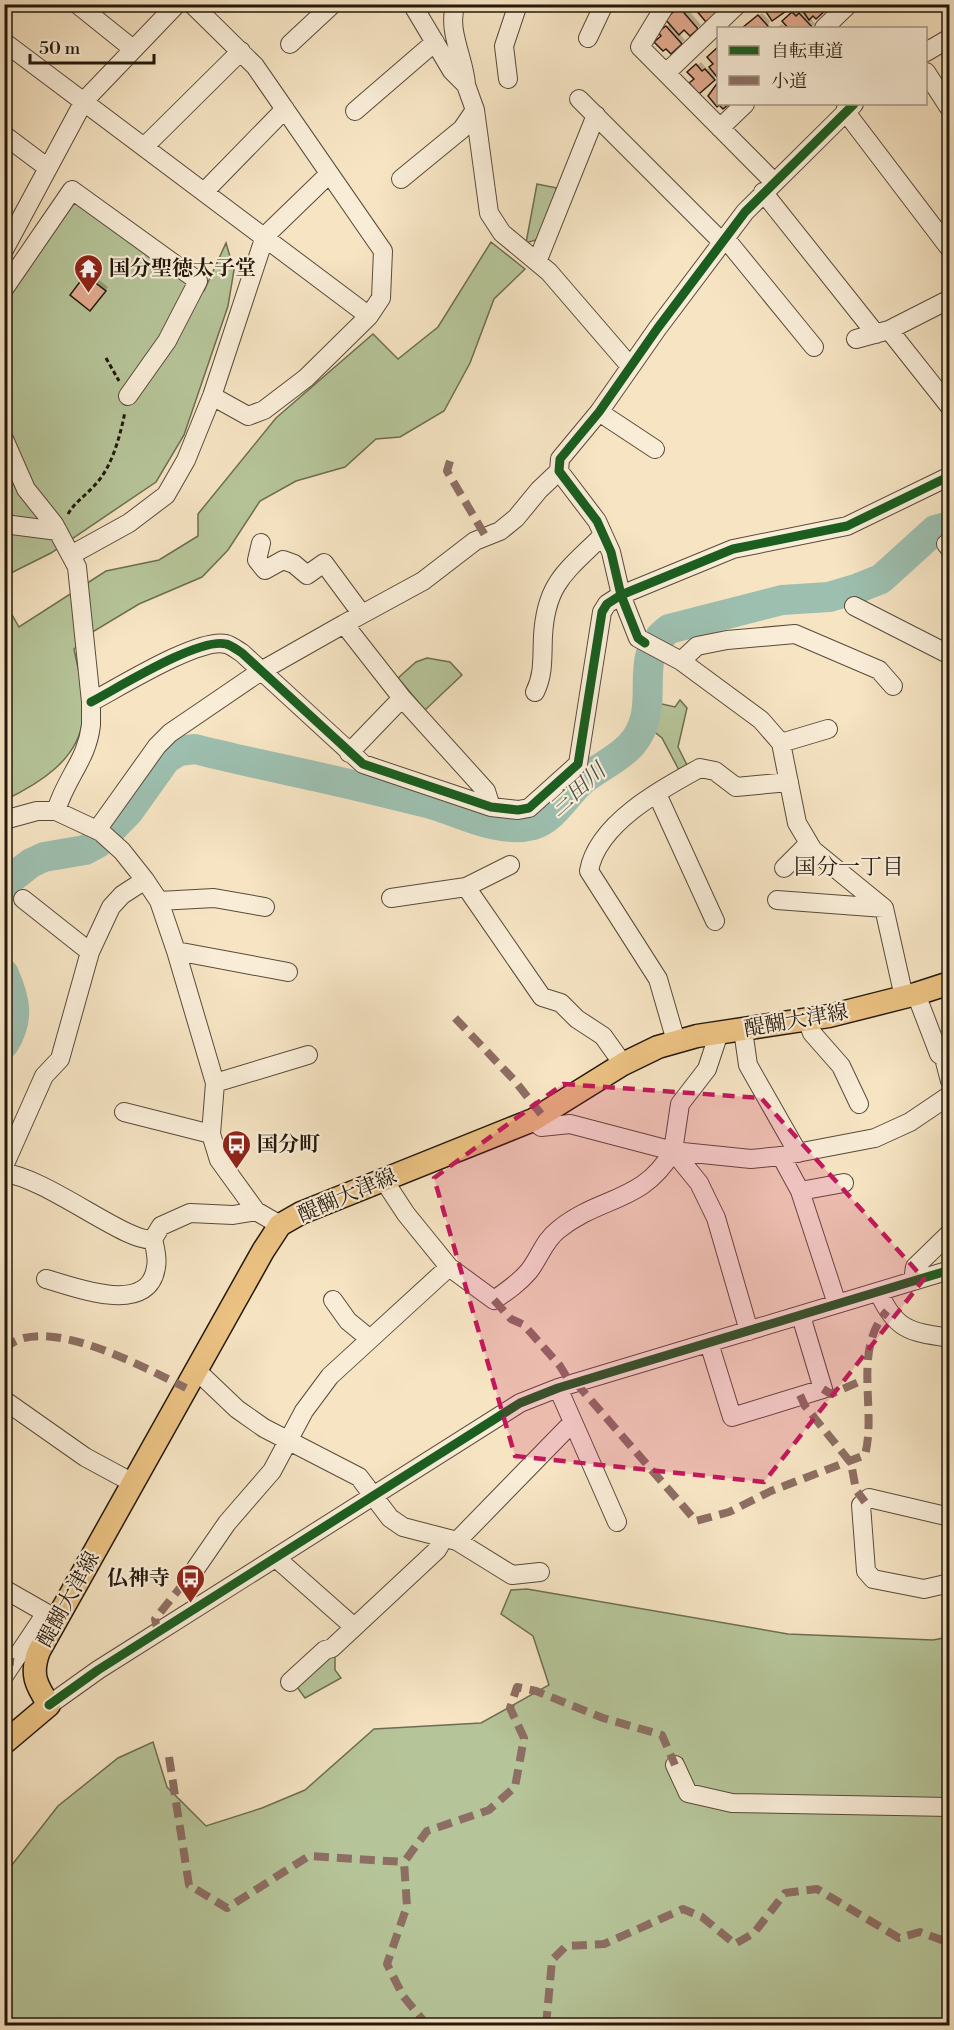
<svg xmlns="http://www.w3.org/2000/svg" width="954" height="2030" font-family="'Libre Bodoni','Noto Serif JP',serif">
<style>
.green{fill:#b6c599;stroke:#6c6e52;stroke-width:1.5}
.shadow{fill:#0003}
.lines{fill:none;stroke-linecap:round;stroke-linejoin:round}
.stream{stroke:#6c7c6d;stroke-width:5}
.river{stroke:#9dbfaf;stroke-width:30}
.building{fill:#e4ab90;stroke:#23180b;stroke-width:1.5}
.minor-casing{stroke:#584b39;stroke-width:20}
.major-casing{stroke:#23180b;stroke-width:25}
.path{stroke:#23180b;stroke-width:3;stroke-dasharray:4.5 3;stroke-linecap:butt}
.minor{stroke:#f9edd8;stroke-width:18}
.major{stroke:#ebc282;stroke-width:22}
.quiet{stroke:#8d6e63;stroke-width:8;stroke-dasharray:15 8;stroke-linecap:butt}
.cycleway-casing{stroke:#f9edd8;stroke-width:13}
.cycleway{stroke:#1b5e20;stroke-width:9}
.marked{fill:#c2185b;fill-opacity:0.2;stroke:#c2185b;stroke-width:4.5;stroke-dasharray:12 8;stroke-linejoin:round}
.labels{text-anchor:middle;stroke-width:4.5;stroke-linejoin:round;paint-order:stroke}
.poi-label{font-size:21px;font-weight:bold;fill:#23180b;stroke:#f9edd8;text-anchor:start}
.street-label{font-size:21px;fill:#23180b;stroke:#f9edd8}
.water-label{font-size:22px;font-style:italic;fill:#4e5244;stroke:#f9edd8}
.neighbourhood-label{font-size:22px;fill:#23180b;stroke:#f9edd8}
</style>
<rect width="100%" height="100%" fill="#f6e4c3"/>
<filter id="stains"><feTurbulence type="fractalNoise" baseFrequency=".00333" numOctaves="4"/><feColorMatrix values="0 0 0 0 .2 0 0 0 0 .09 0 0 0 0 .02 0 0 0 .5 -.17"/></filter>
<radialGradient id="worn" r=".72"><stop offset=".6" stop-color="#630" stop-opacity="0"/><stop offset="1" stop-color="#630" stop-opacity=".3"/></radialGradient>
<path class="green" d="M537,184L557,188L539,239L526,243Z
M74,202L204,291L226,243L234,270L228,306L184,435L156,482L51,553L5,576V300Z
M491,242L525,269L494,299L470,363L444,411L400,437L376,439L345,467L296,481L260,501L228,550L202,577L139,604L94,631L74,649C78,670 86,696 83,718C79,760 38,784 5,800L4,601L19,627L106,571L159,560L198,536V514L276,418L373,334L398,359L438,327Z
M427,658L450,662L462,675L425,710L398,678L416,662Z
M680,700L687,708L678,747L688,767L680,772L662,738L647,726L658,703L675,707Z
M527,1589L788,1634L933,1640L949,1637V2025H5L4,1875L58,1806L118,1758L153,1742L167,1787L206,1826L262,1808L305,1790L374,1729L481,1723L549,1685L533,1636L501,1614L511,1590Z
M329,1654L335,1657V1670L341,1678L305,1698L294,1683Z"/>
<path class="shadow" d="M683,4L701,25L690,34L684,28L679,33L685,40L671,52L660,33L671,23L667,19Z
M763,4H791L785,10Z
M800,4H829L816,17L813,14L810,17L815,24L810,28H790L784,21L796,9L800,14L803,11Z
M762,13L770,21L767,28L761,22L758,24L762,28H744Z
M782,24L786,28H776Z
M718,49V75L699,92L695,79L689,72L701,62L707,69L711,67L714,64L709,57Z
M90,273L108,287L94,306L86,276Z"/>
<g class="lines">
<path class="stream" d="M935,530L950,523"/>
<path class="river" d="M4,884L31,863L44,857L85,850L98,843L129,811L166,759L179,751L195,749C257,765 320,776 382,792C398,796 415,800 431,804C462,813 500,834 533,825C555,818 566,794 583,780C599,767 617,760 631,745C666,705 628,659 669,629L782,600L829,597L856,589L881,579L935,530L950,526
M4,974C15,999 20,1019 4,1044"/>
</g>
<path class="building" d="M700,4H721L723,7L706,22L695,9Z
M761,4H780L786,11L772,21Z
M798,4H827L828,8L816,19L813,16L809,20Z
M679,7L698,29L690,36L684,30L679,35L665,19Z
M792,12L796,16L799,13L813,28H788L782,21Z
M758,15L768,26L765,28H742Z
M666,26L682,44L671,54L666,49L663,51L654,42L661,36L658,32Z
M718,47V76L717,77L709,67L713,64L707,57Z
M696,64L702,71L705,69L715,80L699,94L689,83L694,79L687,72Z
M718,82V104H729L723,109L719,105L717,107L708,96Z
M85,275L106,291L90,311L70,295Z"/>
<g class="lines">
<defs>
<path id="minor" d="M77,4L133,49
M192,4L255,66L383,251L381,298L369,316L306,378L264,410L248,416L212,396
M412,4L452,71L466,85L475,110L489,213L502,233L549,272L630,366
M456,4C446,29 465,60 466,85
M666,4L640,47L773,181
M824,28L849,4
M588,38L604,4
M4,42L369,316
M290,44L333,4
M926,52L950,38
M926,72L950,109
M666,73L738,4
M508,79L504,46L518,4
M579,99L722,242
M854,104L745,212L657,329L599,412L560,459L559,471L597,521L611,552L621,595L638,638L681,661L761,720L781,743L797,823L813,850L884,908L904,997
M355,111L435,42
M845,111L950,249
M720,128L745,104
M4,135L48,168
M145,146L241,51
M401,179L462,129L475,110
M205,191L285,109
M763,192L876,334
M725,238L814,347
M4,250L84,101L177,4
M537,262L596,115
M4,289L72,190L198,281L167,341L128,396
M889,330L950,407
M856,339L889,330L950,299
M599,412L655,449
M4,439L26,489L54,524L77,567L91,702V725C87,760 66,777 56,811
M4,524L58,531
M261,543L257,560L265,570L283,560L294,564L307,575L324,563L361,613
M946,544L950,549
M71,555L129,523L166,495L186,460L212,396L265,236L329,174
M854,606L950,655
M344,624L423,581L475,541L500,531L516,518L539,490L559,471
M681,661L697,646L727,640L795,634L879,670L893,686
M535,692C544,674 542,656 543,636C546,582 567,571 603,535
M91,702C118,688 199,637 226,644C231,645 237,650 242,653L363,764L491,807L518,810L529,808L578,764L602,612L607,604L621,595L733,549L847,526L950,476
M781,743L828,729
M349,753L402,698
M657,794L715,921
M4,820L37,811H56L101,832L122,851L145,880L159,901L176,951L215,1083L211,1134L219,1160L256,1211L280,1225
M97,830L157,746L170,733L261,671L344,624L402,698L486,791L491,807
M510,865L466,887L542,997L561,1003L577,1019L603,1036L623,1064
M784,868L809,843
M391,898L466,887
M23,899L90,952
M777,900L884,908
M159,901L214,898L265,907
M176,951L288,972
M916,994L939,1054L944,1058L950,1081
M807,1020L812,1033L841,1066L859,1104
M743,1030L748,1065L798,1153
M719,1033L707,1069L680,1104L673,1151L699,1183L716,1218L749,1331
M676,1041L658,979L589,871C597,824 661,789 700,768L715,771L736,787L789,782
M215,1083L308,1055
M124,1112L211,1134
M533,1120L541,1127L570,1124L673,1151L751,1159L781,1156L875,1138L910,1122L950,1095
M781,1156L800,1191L844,1183
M4,1166L44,1076L60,1059L90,952L111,907L122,895L145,880
M4,1173C46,1177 129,1245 153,1239
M383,1179L406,1214L449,1267L494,1300C507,1291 519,1283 529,1271C540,1257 544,1241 558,1230C601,1195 642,1204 673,1151
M800,1191L837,1304
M46,1279C75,1287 149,1317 156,1267C158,1258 155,1248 153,1239L161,1226L190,1213L233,1215L256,1211
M913,1281L915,1267L950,1233
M879,1293C896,1331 911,1332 950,1338
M333,1300L348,1321L370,1339
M709,1343L732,1417L823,1389L801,1316
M196,1370L237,1409L264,1428L359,1477L390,1518L403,1527L457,1541L512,1575L540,1572
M558,1388L617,1522
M4,1400L85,1457L133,1483
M950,1517L869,1498L861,1505L866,1571L873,1579L924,1589L950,1583
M457,1541L573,1422
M276,1558L354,1627
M196,1568L227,1523L272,1471L304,1411L330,1376L449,1267
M4,1589L46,1613
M4,1676L46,1613L56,1618
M290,1682L325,1650L332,1648L437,1550L444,1538
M49,1705L98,1670L520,1403L558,1388L950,1270
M675,1765L688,1793L732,1803L950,1807"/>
<path id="major" d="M4,1743L49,1705C36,1685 30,1674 39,1651L263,1251L280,1225L301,1213L533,1120L623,1064L658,1047L697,1036L829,1016L916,994L950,983"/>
</defs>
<use href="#minor" class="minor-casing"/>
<use href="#major" class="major-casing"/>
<path class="path" d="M106,358L119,381
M68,514C75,502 85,496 94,486C112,468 120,436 125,412"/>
<use href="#minor" class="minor"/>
<use href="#major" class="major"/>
<path class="quiet" d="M450,461L447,471L486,537
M4,574L6,576
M455,1018L515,1081L541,1114
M494,1300L511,1319L524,1325L560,1366L571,1384
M4,1350C39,1309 149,1370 186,1388
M576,1383L696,1521L729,1512L771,1491L865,1455C877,1409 852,1350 887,1311
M823,1389L831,1394L868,1378
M800,1395L805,1406L851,1463L856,1490L865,1502
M158,1633L155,1619L196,1568
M4,1661L14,1662
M169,1757L189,1885L227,1908L309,1856L404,1862
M428,2026L403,1996L387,1964L407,1906L404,1862L427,1831L489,1810L515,1787L524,1738L510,1708L517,1687L536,1691L603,1718L662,1735L675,1765
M546,2026L552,1960L566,1946L604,1944L683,1909L702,1917L735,1944L754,1933L785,1893L817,1889L899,1938L920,1932L950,1943"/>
<defs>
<path id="cycleway" d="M645,643L638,638L621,595L611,552L597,521L559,471L560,459L599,412L657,329L745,212L854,104
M91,702C118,688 199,637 226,644C231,645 237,650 242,653L363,764L491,807L518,810L529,808L578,764L602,612L607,604L621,595L733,549L847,526L950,476
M49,1705L98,1670L520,1403L558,1388L950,1270"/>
</defs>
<use href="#cycleway" class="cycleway-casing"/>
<use href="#cycleway" class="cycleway"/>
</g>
<path class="marked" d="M563,1084L761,1098L924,1279L764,1482L515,1456L434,1178Z"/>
<defs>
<symbol id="temple-pin" viewBox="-11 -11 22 30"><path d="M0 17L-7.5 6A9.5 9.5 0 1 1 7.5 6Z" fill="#8f2418" stroke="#f9edd8"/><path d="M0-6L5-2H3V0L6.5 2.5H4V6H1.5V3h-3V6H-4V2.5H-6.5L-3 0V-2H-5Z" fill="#fff"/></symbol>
<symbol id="bus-pin" viewBox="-11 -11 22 30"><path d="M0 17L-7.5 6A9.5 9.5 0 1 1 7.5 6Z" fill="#8f2418" stroke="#f9edd8"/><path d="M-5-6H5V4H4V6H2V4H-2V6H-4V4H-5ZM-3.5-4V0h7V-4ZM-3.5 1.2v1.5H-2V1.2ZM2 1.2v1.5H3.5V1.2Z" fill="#fff"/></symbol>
</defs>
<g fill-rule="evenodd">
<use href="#temple-pin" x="72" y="252" width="33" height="45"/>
<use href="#bus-pin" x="220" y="1128" width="33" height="45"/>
<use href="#bus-pin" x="174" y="1562" width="33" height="45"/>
</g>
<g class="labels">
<g class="poi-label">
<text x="109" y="275">国分聖徳太子堂</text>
<text x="257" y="1151">国分町</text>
<text x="170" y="1585" text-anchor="end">仏神寺</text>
</g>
<g class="street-label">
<text transform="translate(796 1020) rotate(-10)" y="7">醍醐大津線</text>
<text transform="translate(347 1195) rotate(-23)" y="7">醍醐大津線</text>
<text transform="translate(68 1599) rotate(-61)" y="7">醍醐大津線</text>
</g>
<g class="water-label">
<text transform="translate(577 789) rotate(-42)" y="8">三田川</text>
</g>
<g class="neighbourhood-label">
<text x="849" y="874">国分一丁目</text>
</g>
</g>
<rect width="954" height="2030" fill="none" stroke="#f6e4c3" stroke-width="24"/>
<rect x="6" y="6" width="942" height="2018" fill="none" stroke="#23180b" stroke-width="3"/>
<rect x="12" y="12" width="930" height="2006" fill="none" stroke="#23180b" stroke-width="1.5"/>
<rect x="717" y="27" width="210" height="78" fill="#f9edd8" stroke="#a39886" stroke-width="1.5"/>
<rect x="729" y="46" width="30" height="9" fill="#1b5e20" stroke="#a39886" stroke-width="1.5"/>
<text x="771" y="57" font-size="18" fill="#23180b">自転車道</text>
<rect x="729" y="76" width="30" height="9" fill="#8d6e63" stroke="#a39886" stroke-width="1.5"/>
<text x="771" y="87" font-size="18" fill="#23180b">小道</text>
<path d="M30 54v9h124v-9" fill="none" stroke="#23180b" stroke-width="3"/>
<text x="39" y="54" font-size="18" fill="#23180b" stroke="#f9edd8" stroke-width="4.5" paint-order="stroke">50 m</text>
<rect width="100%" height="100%" filter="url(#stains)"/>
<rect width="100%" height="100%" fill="url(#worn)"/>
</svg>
